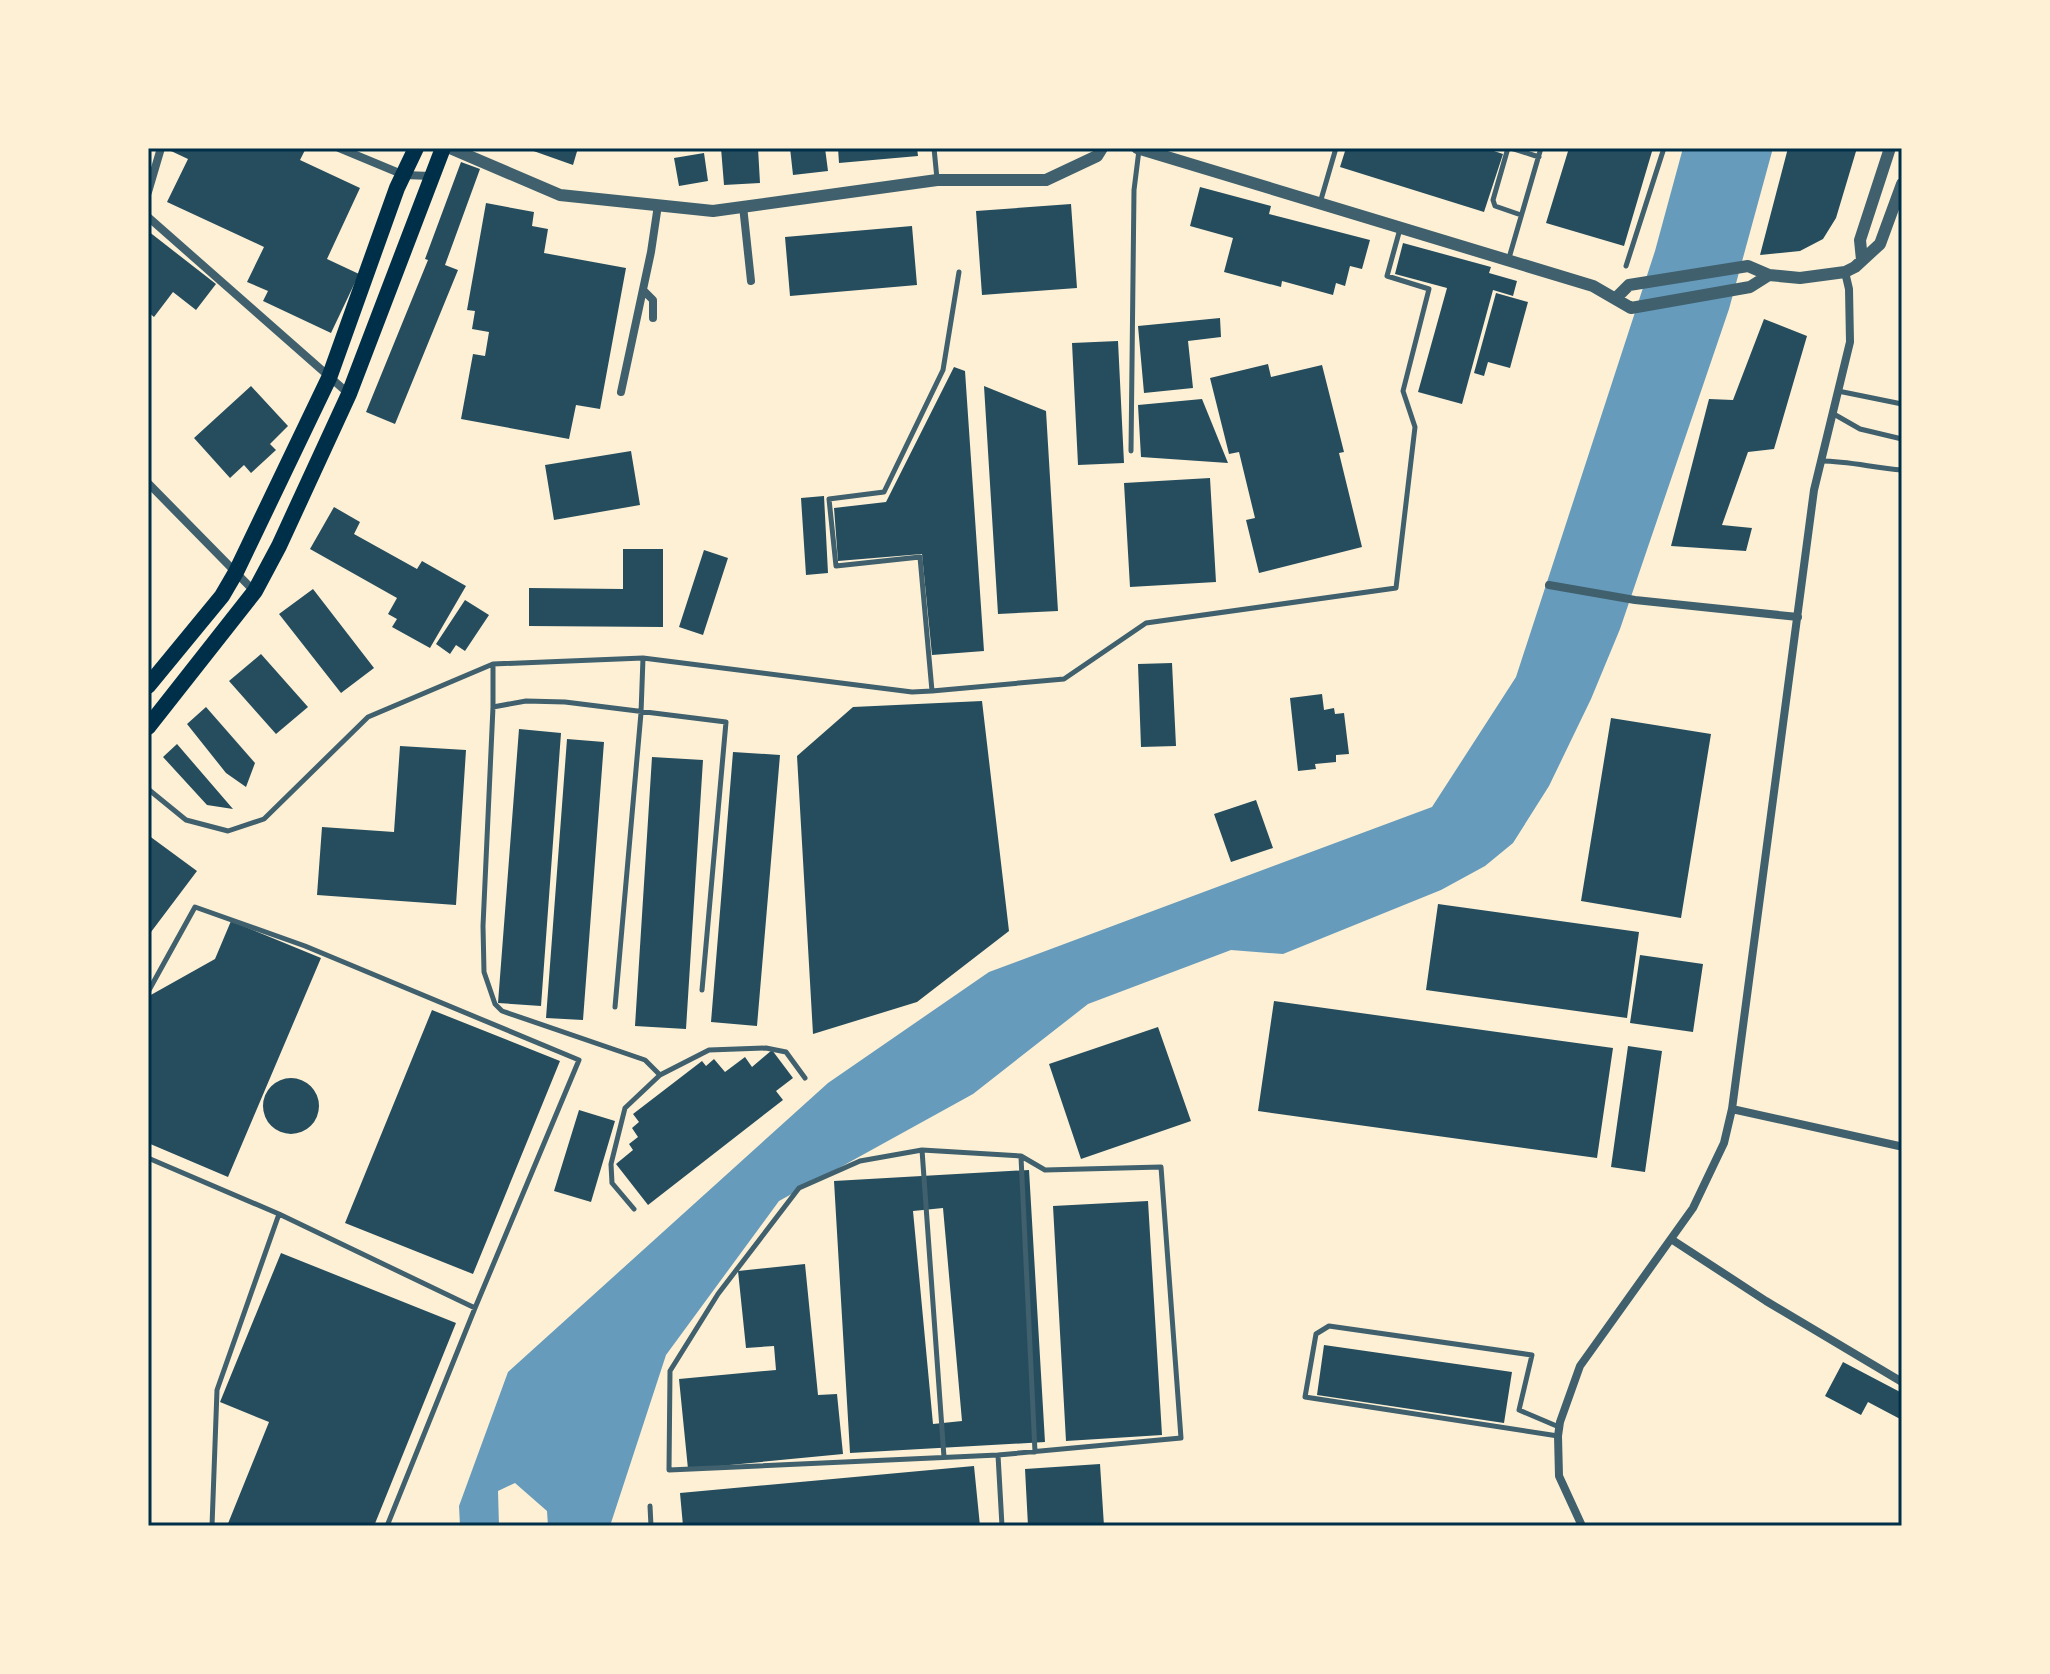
<svg xmlns="http://www.w3.org/2000/svg" width="2050" height="1674" font-family="'Noto Sans',sans-serif">
<style>
.water{fill:#669bbc}
.building{fill:#264d5e;fill-rule:evenodd}
.lines{fill:none;stroke-linecap:round;stroke-linejoin:round}
.service{stroke:#3f606c;stroke-width:5}
.minor{stroke:#3f606c;stroke-width:8}
.tertiary{stroke:#3f606c;stroke-width:12}
.primary{stroke:#003049;stroke-width:16}
.neatline{fill:none;stroke:#003049;stroke-width:3}
</style>
<rect width="100%" height="100%" fill="#fdf0d5"/>
<path class="water" d="M1683,148H1773L1729,309L1620,629L1591,699L1549,786L1513,843L1485,866L1441,890L1283,954L1231,950L1088,1004L973,1094L779,1201L666,1355L610,1526H548L547,1511L515,1483L498,1491L499,1526H460L459,1506L508,1372L828,1083L989,972L1432,807L1516,677L1655,251Z"/>
<path class="building" d="M172,148H306L300,160L360,188L327,259L359,274L331,333L263,301L268,291L247,282L264,247L167,202L188,159L171,151Z
M525,148H578L573,165Z
M721,148H758L760,183L724,185Z
M790,148H825L828,171L793,175Z
M838,148H917L918,156L839,163Z
M1346,148H1485L1503,154L1484,212L1340,167Z
M1569,148H1653L1624,246L1546,223Z
M1788,148H1857L1836,218L1823,239L1800,251L1760,255Z
M704,153L708,181L679,186L674,158Z
M461,162L480,169L445,265L458,270L395,424L366,412L428,260L425,259Z
M1200,187L1271,206L1269,214L1370,240L1362,269L1350,266L1345,286L1336,283L1333,295L1282,281L1281,287L1224,272L1233,238L1190,226Z
M486,203L534,212L532,226L548,229L544,253L626,268L600,409L576,405L569,439L461,419L473,354L485,356L489,332L472,329L475,311L467,310Z
M1071,204L1077,288L982,295L976,211Z
M912,226L917,285L790,296L785,237Z
M148,231L216,284L196,310L173,292L154,317L148,312Z
M1403,243L1491,267L1489,273L1517,281L1513,296L1493,290L1462,404L1418,392L1447,288L1395,274Z
M1496,293L1528,302L1510,368L1488,362L1484,376L1474,373Z
M1220,318L1221,337L1188,341L1193,388L1144,393L1138,326Z
M1764,319L1807,336L1774,449L1748,452L1722,525L1752,528L1746,551L1671,546L1709,399L1733,400Z
M1118,341L1124,463L1078,465L1072,343Z
M1268,364L1271,377L1322,365L1344,452L1339,453L1362,547L1259,573L1246,520L1255,518L1239,452L1229,454L1210,378Z
M954,367L965,371L984,651L932,655L922,554L838,561L834,508L886,502Z
M251,386L288,426L270,444L276,450L251,473L244,465L230,478L194,438Z
M984,386L1046,411L1058,611L998,614Z
M1202,399L1228,463L1141,457L1138,405Z
M631,451L640,505L554,520L545,465Z
M1210,478L1216,582L1130,587L1124,483Z
M824,496L828,573L806,575L801,498Z
M334,507L360,522L354,534L417,569L422,561L466,586L430,648L392,627L397,619L388,614L397,598L310,549Z
M623,549H663V627L529,626V588L623,589Z
M704,550L728,558L703,635L679,627Z
M313,589L374,668L341,693L279,614Z
M465,600L489,615L465,651L456,645L450,654L436,644Z
M261,654L308,707L276,734L229,681Z
M1172,663L1176,746L1141,747L1138,664Z
M1322,694L1324,710L1334,708L1335,714L1344,713L1349,754L1336,755V762L1315,764L1316,769L1298,771L1290,698Z
M982,701L1009,931L917,1002L813,1034L797,756L853,707Z
M206,707L255,763L246,787L226,773L187,724Z
M1611,718L1711,734L1681,918L1581,901Z
M519,729L561,733L541,1006L498,1003Z
M567,739L604,742L583,1020L546,1018Z
M177,744L233,809L207,805L163,757Z
M400,746L466,750L456,905L317,895L322,827L394,832Z
M733,752L780,755L757,1026L711,1022Z
M652,757L703,760L686,1029L635,1026Z
M1256,800L1273,848L1231,862L1214,814Z
M148,835L197,871L148,936Z
M1438,904L1639,932L1627,1018L1426,990Z
M231,921L321,958L228,1177L148,1143V999L149,996L215,959Z
M1640,955L1703,964L1693,1032L1630,1023Z
M1274,1001L1613,1048L1597,1158L1258,1111Z
M432,1010L560,1061L473,1274L345,1223Z
M1158,1027L1191,1121L1081,1159L1049,1064Z
M1628,1046L1662,1051L1645,1172L1611,1167Z
M772,1050L793,1078L776,1091L783,1100L648,1205L616,1164L633,1150L629,1144L638,1137L632,1128L639,1122L633,1114L702,1061L706,1066L714,1059L725,1072L745,1057L752,1067Z
M263 1106a28 28 0 1 1 56 0a28 28 0 1 1-56 0Z
M579,1110L615,1121L591,1202L554,1191Z
M1029,1170L1045,1442L850,1453L834,1181ZM943,1208L962,1421L933,1424L913,1211Z
M1148,1201L1162,1435L1066,1441L1053,1206Z
M281,1253L456,1323L374,1526H227L269,1422L220,1402Z
M805,1264L818,1395L837,1394L843,1454L688,1469L679,1379L776,1370L774,1346L746,1348L738,1271Z
M1324,1345L1512,1372L1504,1423L1317,1395Z
M1843,1362L1902,1393V1420L1868,1402L1861,1415L1825,1396Z
M1100,1464L1104,1526H1028L1025,1469Z
M974,1466L980,1526H683L680,1493Z"/>
<g class="lines">
<path class="service" d="M934,148L937,179
M1508,148L1493,200L1495,206L1521,215
M1511,148L1539,157
M1320,203L1336,148
M1509,258L1541,148
M1626,266L1664,148
M1838,391L1902,404
M1832,413L1860,429L1902,439
M1131,451L1134,190L1139,150
M1821,461C1849,461 1874,468 1902,470
M493,664V707L483,926L484,972L495,1004L502,1011L645,1060L660,1075L625,1108L611,1164L612,1183L634,1209
M932,691L920,557L836,566L829,499L884,492L943,370L959,272
M493,707L526,701L565,702L726,722L702,990
M148,789L186,820L228,831L264,819L368,717L493,664L643,658L912,692L932,691L1064,679L1146,623L1396,588L1415,427L1403,391L1429,289L1387,276L1400,229
M148,992L195,907L305,946L579,1060L475,1308L387,1526
M615,1007L641,713L643,658
M660,1075L709,1050L766,1048L786,1052L805,1078
M922,1150L944,1457
M1021,1157L1035,1452
M148,1158L279,1214
M1558,1436L1305,1397L1316,1334L1329,1326L1532,1355L1519,1410L1559,1427
M998,1455L1181,1438L1161,1167L1045,1170L1021,1156L922,1150L860,1161L799,1188L718,1294L670,1371L669,1470L998,1455L1002,1526
M650,1506L651,1526
M212,1526L217,1390L279,1214L475,1308"/>
<path class="minor" d="M339,148L404,175L431,176
M148,192L161,148
M743,206L751,281
M148,217L349,394
M643,290L653,300V318
M621,392L651,252L658,205
M148,483L254,591
M1549,585L1635,600L1798,617
M1732,1109L1899,1146
M1671,1239L1766,1301L1902,1382
M1582,1526L1559,1476L1558,1436L1560,1422L1580,1366L1693,1208L1724,1143L1732,1109L1814,490L1850,342L1849,289L1845,272"/>
<path class="tertiary" d="M450,148L560,195L713,211L937,180H1046L1097,156L1102,148
M1137,148L1593,286L1631,308L1750,287L1769,275
M1862,260L1860,240L1890,148
M1616,298L1629,285L1748,266L1769,275L1800,278L1845,272L1855,267L1880,244L1902,184"/>
<path class="primary" d="M148,686L222,596L236,572L329,378L397,188L416,148
M148,727L255,591L279,546L349,394L443,148"/>
</g>
<rect width="2050" height="1674" fill="none" stroke="#fdf0d5" stroke-width="300"/>
<rect x="150" y="150" width="1750" height="1374" class="neatline"/>
</svg>
